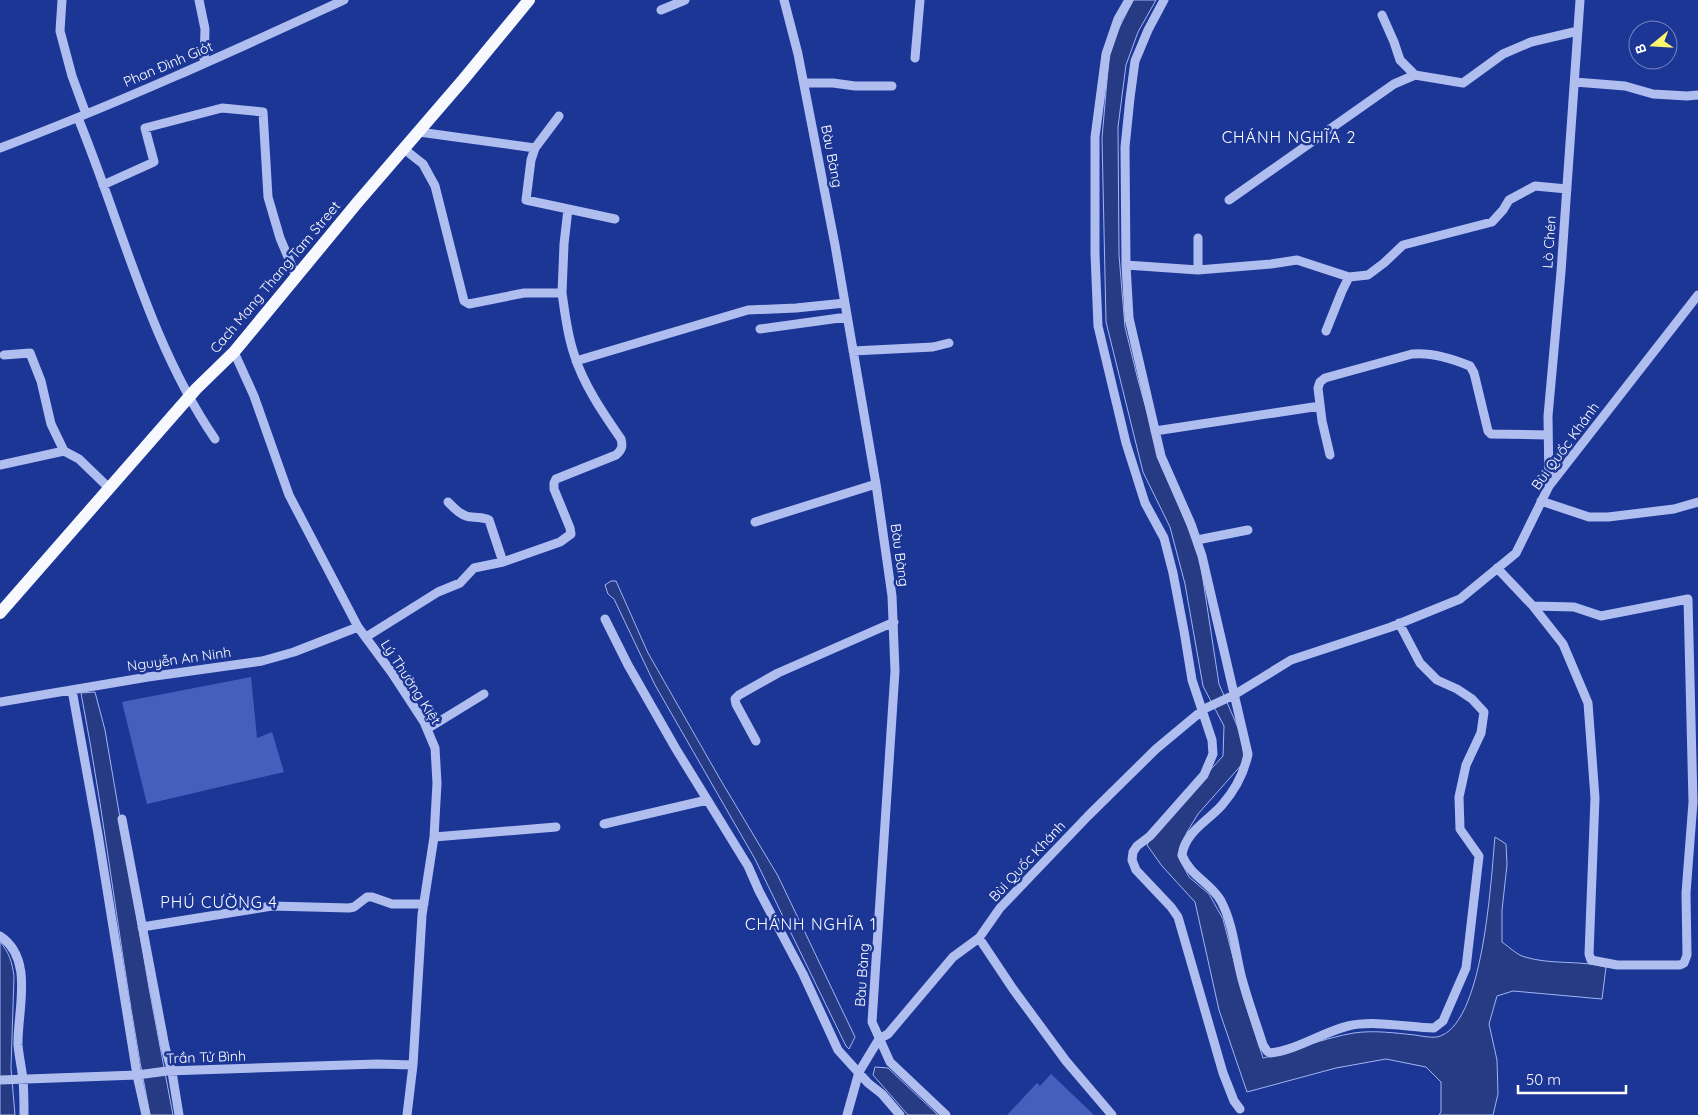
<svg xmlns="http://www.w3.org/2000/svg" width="1698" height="1115" font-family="Quicksand,sans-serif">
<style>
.water{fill:#273a84;stroke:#a3b5f1}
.building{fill:#4460bc}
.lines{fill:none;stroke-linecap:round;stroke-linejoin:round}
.minor{stroke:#afbeef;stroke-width:9}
.major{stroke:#f8f9ff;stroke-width:12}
.labels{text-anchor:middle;stroke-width:5;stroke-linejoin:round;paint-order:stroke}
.street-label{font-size:14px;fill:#fff;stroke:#1c3696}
.quarter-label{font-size:16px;letter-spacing:1px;fill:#fff;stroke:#1c3696}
</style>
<rect width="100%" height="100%" fill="#1c3696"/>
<path class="water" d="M1133,0H1156L1138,32L1126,65L1118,127L1119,255L1125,327L1138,380L1163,468L1199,554L1219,684L1242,737L1244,762L1198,814L1187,832L1178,856L1189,877L1209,894L1223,919L1243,996L1263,1058C1294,1051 1323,1038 1354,1033C1374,1030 1395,1033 1415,1035C1421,1036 1431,1038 1437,1037C1484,1027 1491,877 1495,837L1506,844L1507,865L1502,910V942C1509,947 1517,955 1525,957C1551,965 1580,960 1606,967L1602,999L1513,991L1497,996L1489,1024L1497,1060L1498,1094L1493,1115H1439L1441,1112V1082L1426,1067L1386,1059L1336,1068L1247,1092L1219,1010L1195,902L1162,866L1147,845L1153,833L1223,756L1224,726L1203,686L1185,584L1170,527L1143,472L1106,322L1102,138L1110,46Z
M611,581H616L648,653L720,779L778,876L855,1037L849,1049L846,1046L755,859L655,685L614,599L608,594L605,585Z
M95,692L105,730L149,988L173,1115H150C122,975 108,833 81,693Z
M0,942C9,952 12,962 14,976L11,1068L15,1115H0Z
M875,1067L888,1068L938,1115H908L873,1075Z"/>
<path class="building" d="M251,677L257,738L272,732L284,772L147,804L122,702Z
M1051,1074L1094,1115H1007L1037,1083L1040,1086Z"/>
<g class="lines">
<path class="minor" d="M62,0L60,31L72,76L86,114
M199,0L205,29L204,63
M784,0L798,54L835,245L876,484L892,596L895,671L872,1022L890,1062L946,1115
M1129,0L1118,19L1106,54L1095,137V254L1098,326L1126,443L1145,503L1164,538L1173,573L1184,631L1192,680L1212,740L1213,754L1204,775L1150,836L1137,846L1133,852L1132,860L1136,870L1171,907L1178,917L1223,1073L1234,1101L1240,1109
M1164,0L1148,30L1135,61L1130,98L1125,147L1126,265L1129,318L1161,456L1191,524L1202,556L1248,754C1244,774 1235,790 1222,805C1208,821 1185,832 1182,855C1190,876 1211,883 1221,901C1234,926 1235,953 1242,979C1248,1001 1256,1023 1263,1045L1267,1051L1270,1053C1295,1051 1323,1032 1348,1026C1373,1020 1407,1027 1434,1028L1443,1021L1466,968L1479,856L1460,829L1459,797L1466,765L1481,733L1484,712L1472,699L1457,689L1437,680L1420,663L1399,623
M661,10L685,0
M1382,15L1394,42L1400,60L1415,75
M915,58L920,0
M1575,82L1625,86L1653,94L1687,96L1698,95
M804,83H833L855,86H892
M559,116L535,148L531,160L526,200L615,219
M78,118C122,225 149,342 215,439
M419,132L535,148
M0,148C117,104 231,52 344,0
M103,185L154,162L145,128L222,108L263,112L268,197L280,238L296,276
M1229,200L1394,84L1415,75L1463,83L1503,54L1531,42L1578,31
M1198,238V270L1271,264L1297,260L1349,277
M1126,265L1198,270
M562,293L564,244L568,209
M760,329L847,317
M1326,331L1342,291L1349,277L1368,275L1384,263L1403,245L1492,222L1503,210L1509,200L1535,186L1567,189
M853,351L933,347L949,343
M234,352L254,396L289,495L358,627L392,673L424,722L435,748L437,783L434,837L422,915L413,1065L407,1115
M4,355L30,353L41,381L51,424L64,451L79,459L109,488
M576,361L748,310L796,308L845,303
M1155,431L1320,406
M1330,455L1322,421L1318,388L1320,382L1325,378L1412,354C1432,352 1451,358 1470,366L1474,373L1488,431L1491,434L1548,435
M0,465L64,451
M1549,486L1548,416L1561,272L1580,0
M1541,501L1589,517H1608L1674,509L1698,502
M448,502C455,509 462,517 472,517C479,518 483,517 489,520L503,562
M755,522L876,484
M1197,540L1248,530
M1497,568L1533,606L1563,644L1588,703L1595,798L1589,954L1591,960L1617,965H1680L1684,963L1687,955L1686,893L1693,802L1688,599L1601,616L1574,607L1533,606
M605,619L628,665L676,749L748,866L759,891L803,974L838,1050L868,1083L882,1094L900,1115
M366,637L438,592L460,583L474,568L503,562L560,542L571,534L570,528L554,489V483L556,479L616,455C622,450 623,446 621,439C603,413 583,384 574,354C567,334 565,313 562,293H524L469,304L464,301L435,186L423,164L404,149
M72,690L98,834L137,1075L146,1115
M0,702L148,677L262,661L294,652L358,627
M427,729L484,694
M756,741L736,704L735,699L739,695L778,673L894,622
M122,819L165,1047L172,1072L179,1115
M604,824L707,800
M434,837L556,827
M142,927L272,906L349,908L354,907L367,897H372L392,904H424
M0,936C35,959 17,1011 18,1045C19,1057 22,1069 23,1080C24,1092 24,1103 24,1115
M979,938L1013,989L1066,1061L1112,1115
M879,1039L888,1034L953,957L979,938L1000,908L1088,816L1156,749L1204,709L1234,695L1291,660L1391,627L1460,599L1516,553L1549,486L1698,295
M0,1080L137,1075L167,1071L377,1064L413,1065
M847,1115L859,1072L879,1039"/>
<path class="major" d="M0,613L196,389L234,352L357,203L463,80L529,0"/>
</g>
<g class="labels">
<g class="street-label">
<text transform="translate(168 64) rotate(-23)" y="5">Phan Đình Giót</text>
<text transform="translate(832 156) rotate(79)" y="5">Bàu Bàng</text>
<text transform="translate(1549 242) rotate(-86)" y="5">Lò Chén</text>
<text transform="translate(275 277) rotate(-50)" y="5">Cach Mang Thang Tam Street</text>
<text transform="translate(1565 446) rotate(-54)" y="5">Bùi Quốc Khánh</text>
<text transform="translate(900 555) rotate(82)" y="5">Bàu Bàng</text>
<text transform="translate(179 659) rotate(-8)" y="5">Nguyễn An Ninh</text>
<text transform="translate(411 682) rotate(57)" y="5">Lý Thường Kiệt</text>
<text transform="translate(1027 861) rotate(-47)" y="5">Bùi Quốc Khánh</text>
<text transform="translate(862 975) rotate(-86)" y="5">Bàu Bàng</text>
<text transform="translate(206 1057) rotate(-2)" y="5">Trần Tử Bình</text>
</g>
<g class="quarter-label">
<text x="1289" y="143">CHÁNH NGHĨA 2</text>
<text x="219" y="908">PHÚ CƯỜNG 4</text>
<text x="811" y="930">CHÁNH NGHĨA 1</text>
</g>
</g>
<g transform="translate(1653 45) rotate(252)"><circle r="24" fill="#1c3696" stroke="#7786c0"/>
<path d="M0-4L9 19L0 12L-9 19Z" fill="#fff66e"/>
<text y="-8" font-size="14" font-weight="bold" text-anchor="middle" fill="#ffffff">B</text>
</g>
<path d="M1518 1085v8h108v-8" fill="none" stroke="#ffffff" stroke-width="2.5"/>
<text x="1526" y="1085" font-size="15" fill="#ffffff" stroke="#1c3696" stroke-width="4" paint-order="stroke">50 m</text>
</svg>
